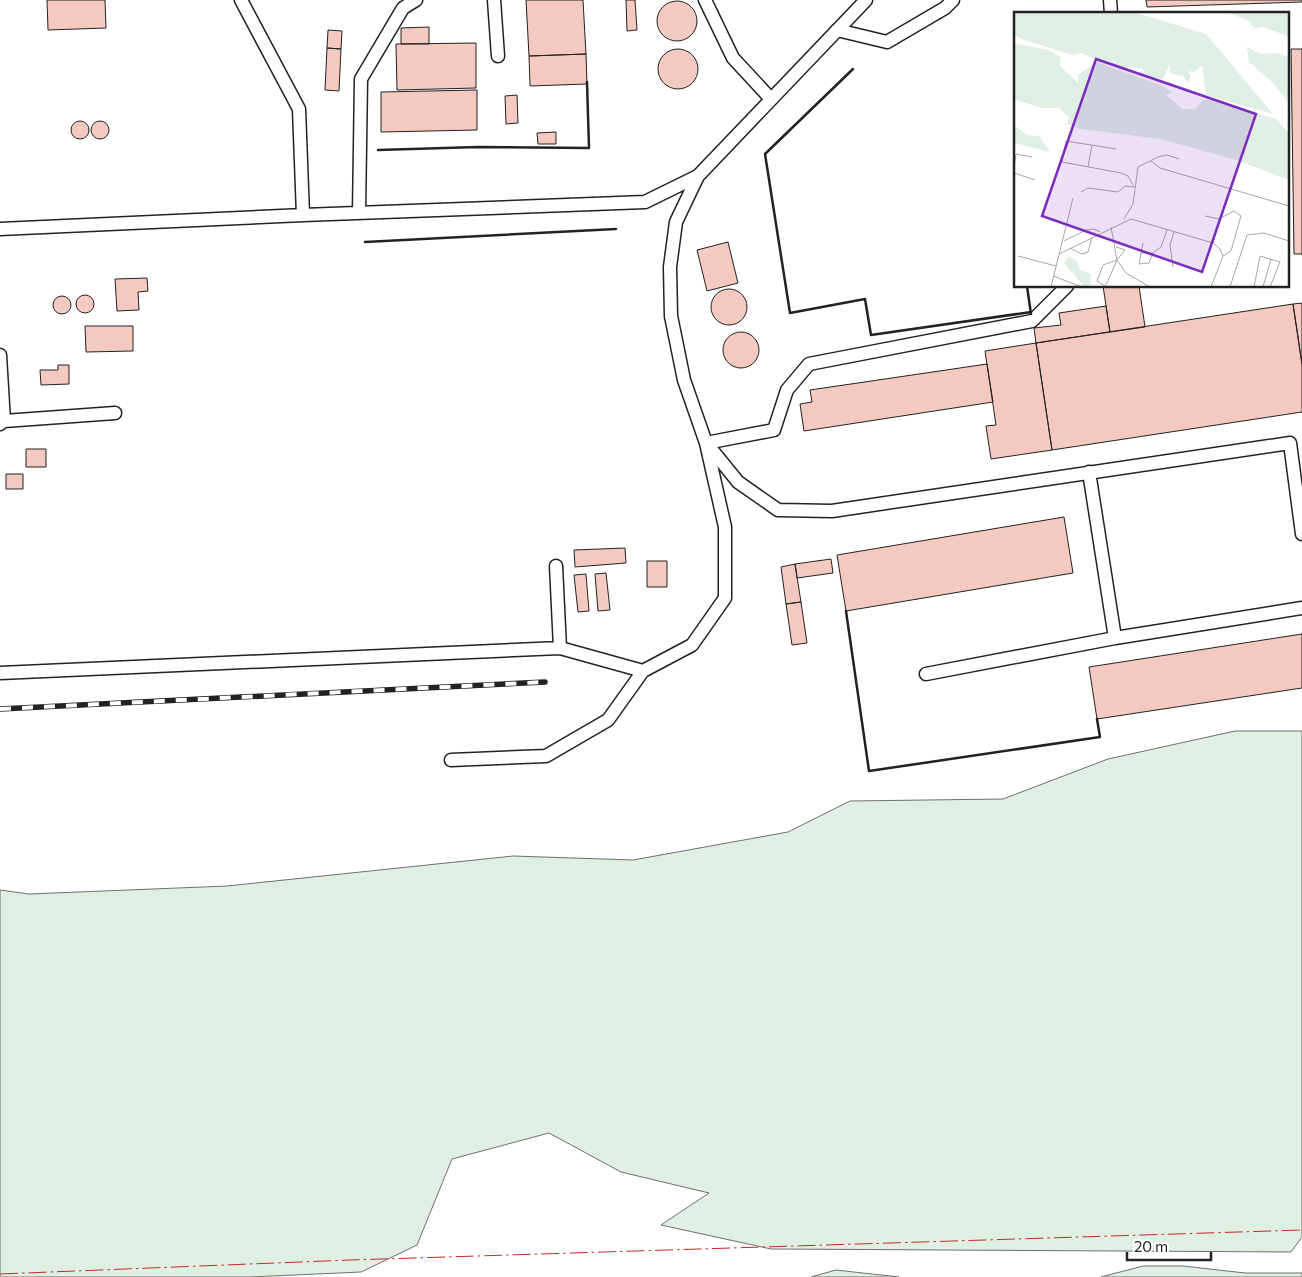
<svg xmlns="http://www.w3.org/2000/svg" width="1302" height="1277" font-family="Commissioner,sans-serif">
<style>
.green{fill:#e0efe3;stroke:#6f6f6f}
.building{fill:#f3c9c0;stroke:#222}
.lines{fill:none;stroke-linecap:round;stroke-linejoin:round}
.lane-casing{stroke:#222;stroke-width:15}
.lane{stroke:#fff;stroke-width:12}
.rail-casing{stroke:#222;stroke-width:5.5}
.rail{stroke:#fff;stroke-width:4;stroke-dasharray:11;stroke-linecap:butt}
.wall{stroke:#222;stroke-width:2.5}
.power{stroke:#c62828;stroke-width:1;stroke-dasharray:18 4 2.5 4;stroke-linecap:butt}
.inset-road{fill:none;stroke:#a7a7a7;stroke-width:1}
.view{fill:#7b2cbf;fill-opacity:0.15;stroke:#7b2cbf;stroke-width:2.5}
.inset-edge{fill:none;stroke:#222;stroke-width:2.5}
</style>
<rect width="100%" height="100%" fill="#fff"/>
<path class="green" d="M1235,731H1302V1237L1291,1252L771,1249L661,1225L709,1193L621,1172L549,1133L452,1159L417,1245L361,1272L250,1277H0V890L29,894L227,886L513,856L633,860L788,832L850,801L1003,799L1108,759Z
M1143,1266H1183L1245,1273H1302V1277H1101Z
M836,1270L899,1277H811Z"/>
<path class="building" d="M47,0H105L106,28L48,30Z
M526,0H583L586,54L529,56Z
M626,0H635L637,30L627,31Z
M1146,0H1302V2L1147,7Z
M657 21a20 20 0 1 1 40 0a20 20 0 1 1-40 0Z
M429,27V44H401V28Z
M328,30L342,31L341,49L327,48Z
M476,43V88L397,90L396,44Z
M327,48L341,49L339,91L325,90Z
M658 69a20 20 0 1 1 40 0a20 20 0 1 1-40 0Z
M1291,49H1302V254H1294Z
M586,54L587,84L530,86L529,56Z
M477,90V130L381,132V92Z
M517,95L518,123L506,124L505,96Z
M71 130a9 9 0 1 1 18 0a9 9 0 1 1-18 0Z
M91 130a9 9 0 1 1 18 0a9 9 0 1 1-18 0Z
M556,132V144H538L537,133Z
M728,242L738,283L707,291L697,250Z
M147,278L148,291L138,292L139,310L117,311L115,279Z
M1103,286H1139L1145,327L1110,332Z
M711 307a18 18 0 1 1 36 0a18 18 0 1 1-36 0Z
M76 304a9 9 0 1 1 18 0a9 9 0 1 1-18 0Z
M53 305a9 9 0 1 1 18 0a9 9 0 1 1-18 0Z
M1302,303V364L1293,304Z
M1293,304L1302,364V412L1052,450L1036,343Z
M1106,306L1110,332L1036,343L1034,328L1061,325L1059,313Z
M85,326H133V351L86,352Z
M723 350a18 18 0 1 1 36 0a18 18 0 1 1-36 0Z
M1036,343L1052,450L991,459L986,426L996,425L985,351Z
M987,364L993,402L804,431L800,404L812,402L810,390Z
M58,365H69V384L41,385L40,370H58Z
M26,449H46V467H26Z
M6,474H23V489H6Z
M1064,517L1073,573L846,611L837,555Z
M625,548L626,563L575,567L574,550Z
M831,559L833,573L797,578L795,564Z
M647,561H667V587H647Z
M795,564L801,602L786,604L781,567Z
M606,573L610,610L598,611L595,574Z
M586,574L589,611L578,612L574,575Z
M801,602L807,643L792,645L786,604Z
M1302,634V688L1097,719L1089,667Z"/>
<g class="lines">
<defs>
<path id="lane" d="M241,0L299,109L303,215
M494,0L498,56
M705,0L733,58L771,99
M1110,0L1111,14
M837,30L887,42L945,8L953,0
M359,213L361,79L403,8L416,0
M0,229L303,215L645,202L698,176
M0,355L4,421
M0,424L4,421L115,413
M706,443L774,430L787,390L809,364L1032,321L1067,286
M708,445L738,482L778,510L832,511L1290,443L1302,534
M1089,472L1115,638
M556,566L560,648
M0,673L560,648L643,671
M926,674L1115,638L1302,608
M451,760L546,756L608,720L643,671L692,645L725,598V527L706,443L684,380L671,316L670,267L676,222L698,176L866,0"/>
</defs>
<use href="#lane" class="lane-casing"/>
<use href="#lane" class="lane"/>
<defs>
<path id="rail" d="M0,709L545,682"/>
</defs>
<use href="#rail" class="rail-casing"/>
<use href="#rail" class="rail"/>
<path class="wall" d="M853,69L765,154L790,313L865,299L871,335L1031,312
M378,150L478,147L589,148L587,82
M365,242L616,229
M1027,286L1031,314
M846,611L869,771L1100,737L1097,719"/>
<path class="power" d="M0,1274L350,1260L1302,1230"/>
</g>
<g transform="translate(1014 12)">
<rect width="275" height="275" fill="#fff"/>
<path d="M0,0H119L192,22L259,102L192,83L188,53L179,61L174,58L177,65L174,71L169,64L156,61V52L149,67H139L125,60L131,59L127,56L101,55L67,41L58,43L8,27L0,23ZM212,0H275V25L250,15L241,16L236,12L238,10ZM0,31L34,38L47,45L46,54L64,71V63L82,50L146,73L159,80L152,83L168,97H181L189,88L197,87L262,107L275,121V168L222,148L147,127L67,117L53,112L55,105L45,96H28L0,87ZM233,35L246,42L263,41L275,45V91L257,69L235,50ZM0,113L13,123L25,124L36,140L0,131ZM54,245L62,248L66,258L77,262L76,275H71L50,251Z" fill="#e0efe3"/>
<path class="inset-road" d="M102,137L52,129L48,150L107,161L114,164L120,175M137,149L146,156L275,194M0,155L2,142L18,145M74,155L78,133M0,161L21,168M67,180L74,176L104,180L111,174L120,175M191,204L205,207L220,199L227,204L217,239L209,244M110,207L119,192L124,155L144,145L153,143L165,147M50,229L72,218L80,217L86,220M129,231L125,252L135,251L139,241M199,231L205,207M56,236L68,242L74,240L78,225M127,241H139L147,235L153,218M45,242L117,207L199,231L206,237L209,244L197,275M4,244L42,254M103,248L112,261L136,275M159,255L156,233L160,220M39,264L68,275M91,274L83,269L89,253L103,248L111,238L102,235M37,275L59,186M91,275L103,248L97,215M216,275L233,223L250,221L275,229M240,275L246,244L266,250L256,275M249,275L257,247"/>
<path class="view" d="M82,47L242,102L188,260L28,204Z"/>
<rect width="275" height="275" class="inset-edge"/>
</g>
<path d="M1127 1252v8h84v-8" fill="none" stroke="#222222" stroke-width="2.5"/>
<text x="1134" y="1252" font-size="15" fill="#222222" stroke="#ffffff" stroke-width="4" paint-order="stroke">20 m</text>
</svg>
